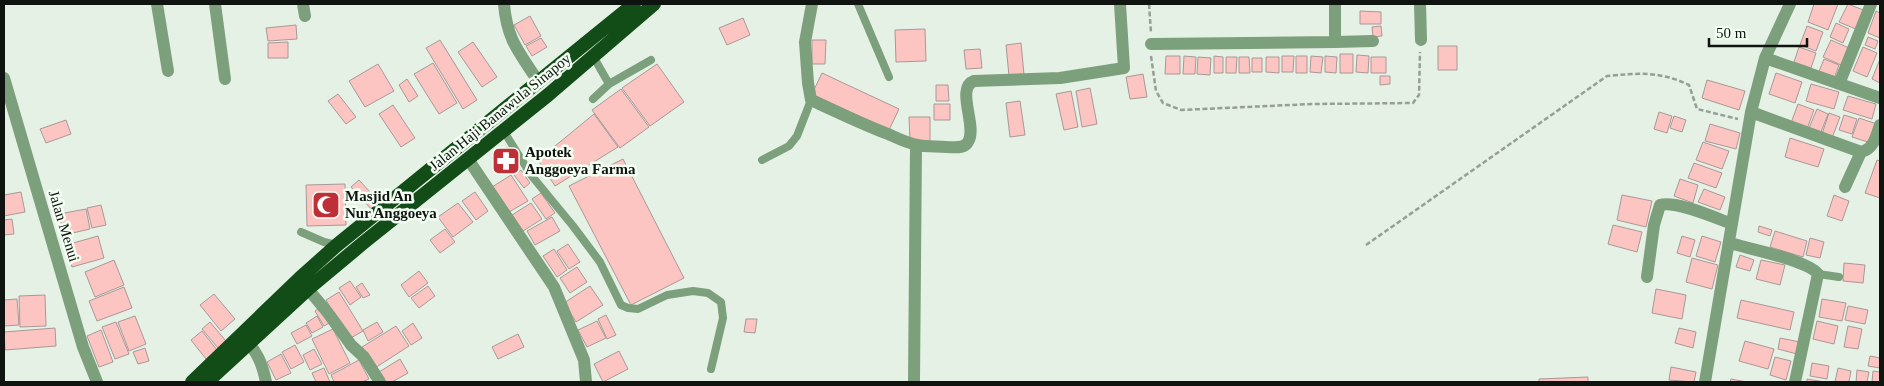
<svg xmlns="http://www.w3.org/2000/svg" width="1884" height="386" font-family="'Times New Roman',serif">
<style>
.building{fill:#fdc5c2;stroke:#a89897}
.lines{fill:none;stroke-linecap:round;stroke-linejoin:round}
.path{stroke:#969e96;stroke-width:2.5;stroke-dasharray:5 2.5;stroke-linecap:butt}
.service{stroke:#7c9f7c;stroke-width:8}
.minor{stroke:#7c9f7c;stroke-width:12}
.trunk{stroke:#124d18;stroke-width:14}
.labels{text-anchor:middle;stroke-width:5;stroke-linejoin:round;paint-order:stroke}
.street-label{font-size:15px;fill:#101410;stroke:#f4fff3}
.poi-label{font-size:15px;font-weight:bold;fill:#101410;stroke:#f4fff3;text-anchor:start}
</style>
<rect width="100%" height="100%" fill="#e6f1e6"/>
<path class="building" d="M1814,4H1838L1828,30L1808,22Z
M1848,4L1866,11L1858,30L1839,22Z
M1360,11L1381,12V24H1360Z
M1876,11L1880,13V38L1868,33Z
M530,16L541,36L525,45L514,25Z
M743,18L750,35L727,45L719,28Z
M1836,23L1849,29L1843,43L1830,37Z
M296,25L297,39L268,41L266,28Z
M1381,26L1382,36L1373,37L1372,27Z
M1807,26L1823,32L1816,51L1800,45Z
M925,29L926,61L896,62L895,30Z
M1868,37L1878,41L1875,49L1865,45Z
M541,38L547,47L532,56L526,46Z
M440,40L477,100L463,109L426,48Z
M812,40H826L825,64H812Z
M1831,40L1849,48L1841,65L1823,57Z
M288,42V58H268V43Z
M473,42L497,77L482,87L458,52Z
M1021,43L1024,75L1009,76L1006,45Z
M1438,46H1457V70H1438Z
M1799,47L1816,53L1811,68L1794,62Z
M1863,47L1877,53L1867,77L1853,71Z
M980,49L982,68L966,69L964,50Z
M1340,54H1353V73H1340Z
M1357,55L1369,56L1368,73L1356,72Z
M1166,56H1180V74H1165Z
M1184,56L1196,57L1195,74H1183Z
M1214,56L1223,57V73H1214Z
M1282,56H1294L1293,72H1282Z
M1296,56H1307V73H1296Z
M1311,56L1323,57L1321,73L1310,72Z
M1325,56L1337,57L1336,73L1325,72Z
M1198,57L1211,58L1210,75L1197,74Z
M1226,57H1237L1236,73H1226Z
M1239,57H1249L1250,73H1239Z
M1266,57H1279V73L1266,72Z
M1371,57H1386V73H1371Z
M1252,58H1262V72H1252Z
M1824,59L1839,65L1834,79L1818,74Z
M1880,59V83L1872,79Z
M433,63L457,103L439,114L414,74Z
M378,64L394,91L365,107L349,81Z
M657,64L684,102L650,126L622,88Z
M822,73L899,109L889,130L812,94Z
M1776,73L1802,82L1795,103L1769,94Z
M1143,74L1147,97L1130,99L1126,77Z
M1380,76H1390V84L1380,85Z
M407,79L418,96L409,102L399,85Z
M1707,80L1745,91L1739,110L1702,98Z
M1811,84L1839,92L1834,109L1806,101Z
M936,85H948L949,101H936Z
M1090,88L1097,124L1082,127L1076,91Z
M621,89L649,127L620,148L592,110Z
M1071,91L1078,127L1064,130L1056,94Z
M338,94L356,117L346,124L328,101Z
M1848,96L1876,104L1872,119L1843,110Z
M1020,101L1025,135L1010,137L1006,103Z
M934,104H950V120H934Z
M1798,104L1814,110L1807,129L1791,123Z
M393,105L415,138L401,147L379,114Z
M1817,109L1828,114L1821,132L1809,128Z
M1659,112L1672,116L1667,133L1654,129Z
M1829,113L1840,117L1832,138L1822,134Z
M594,114L618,147L555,186L538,160Z
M1844,115L1857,119L1852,134L1839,130Z
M1674,116L1686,120L1682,132L1670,128Z
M909,117H930V141H910Z
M1859,118L1877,124L1871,143L1852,137Z
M66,120L71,134L46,143L40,129Z
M1710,124L1740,133L1736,149L1705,141Z
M1790,138L1824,149L1818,167L1785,157Z
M1703,142L1729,151L1722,169L1696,160Z
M507,147L519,164L505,174L492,158Z
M623,159L684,278L631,305L569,186Z
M1877,160L1880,161V198L1865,193Z
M1694,163L1722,173L1716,188L1688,178Z
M521,170L530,183L524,188L514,175Z
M511,175L528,201L509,212L492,187Z
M1680,179L1698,185L1693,203L1674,196Z
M359,180L381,204L373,211L351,187Z
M345,184L346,225L307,226L306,185Z
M1704,189L1725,197L1720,210L1698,202Z
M21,192L25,212L4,216V195Z
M475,192L488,211L476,220L462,201Z
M541,193L555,213L546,219L532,199Z
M1622,195L1652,201L1646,227L1617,220Z
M1834,195L1849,201L1842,221L1827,216Z
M458,203L473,222L453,237L438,217Z
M531,203L542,219L523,231L512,215Z
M101,205L106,225L92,228L87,208Z
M86,209L90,229L64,235L59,214Z
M552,217L560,231L535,245L527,231Z
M12,219L14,234L4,235V220Z
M1613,225L1642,232L1637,252L1608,244Z
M1759,226L1772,230L1770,236L1758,232Z
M445,229L455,242L440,253L430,240Z
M1775,231L1807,241L1803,257L1770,247Z
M98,236L104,258L72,267L66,245Z
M1682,236L1695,240L1690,257L1677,253Z
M1702,236L1721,242L1715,262L1696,256Z
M1810,238L1824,242L1820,258L1806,255Z
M568,244L580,262L569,269L557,251Z
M554,249L567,270L557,277L543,256Z
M1740,255L1754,260L1750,271L1736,267Z
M1692,258L1718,265L1712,289L1686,282Z
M114,260L124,285L95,297L85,272Z
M1761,260L1785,265L1780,285L1756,279Z
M1844,263L1865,265L1863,283L1843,281Z
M577,267L587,282L570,293L560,278Z
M419,271L428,283L409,297L401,285Z
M350,281L361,297L350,305L339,288Z
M362,283L370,295L363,298L356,287Z
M428,286L435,296L419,308L411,298Z
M590,286L603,305L576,322L564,303Z
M124,287L132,308L97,321L89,301Z
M1656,289L1686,295L1682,319L1652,313Z
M339,292L363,331L349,339L326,300Z
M214,294L235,319L221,331L200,305Z
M45,295L46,326L20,327L19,296Z
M17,299L19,325L4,326V300Z
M1822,299L1846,303L1842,321L1819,317Z
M1741,300L1794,312L1790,330L1737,318Z
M1848,306L1868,310L1865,324L1845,320Z
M321,307L331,322L324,326L315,311Z
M606,315L616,335L607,339L598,319Z
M135,316L146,344L129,351L118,322Z
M317,316L323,327L312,333L306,323Z
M746,319H757L755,333L744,332Z
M597,321L606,338L587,347L578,330Z
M1817,321L1838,326L1834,344L1813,339Z
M116,322L129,354L115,359L102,327Z
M210,322L226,341L218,348L202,329Z
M377,322L383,332L368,341L363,330Z
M413,323L422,338L411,345L402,331Z
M306,325L312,336L297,344L291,333Z
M396,326L409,346L375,368L362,347Z
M1848,326L1862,329L1858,349L1844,347Z
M55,328L56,346L5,350L4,332Z
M1679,328L1696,332L1693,348L1675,343Z
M333,329L350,363L329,374L312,339Z
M101,330L113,362L99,367L87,336Z
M202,331L217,350L206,359L191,340Z
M518,334L524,347L498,359L492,347Z
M1780,338L1800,342L1797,354L1778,349Z
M1745,341L1774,349L1768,369L1739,361Z
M295,345L304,362L291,369L282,352Z
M145,348L149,361L138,364L133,352Z
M314,349L322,364L310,370L303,355Z
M619,351L628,369L603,382L594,364Z
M281,354L291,373L276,380L267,362Z
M1870,356L1880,358V368L1868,366Z
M1775,357L1791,361L1786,380L1770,375Z
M400,359L408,373L392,382H385L379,372Z
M359,360L369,379L362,382H334L331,375Z
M1812,363L1829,366L1827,379L1810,376Z
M1671,367L1696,372L1694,382L1669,380Z
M324,368L330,382H316L312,373Z
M1838,368L1851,371L1849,382H1835Z
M1857,370L1869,372L1867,382H1856Z
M1873,371L1880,372V382H1872Z
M1588,377V382H1539V379Z
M1731,379L1747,382H1730Z
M1807,379L1825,382H1807Z"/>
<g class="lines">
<path class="path" d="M1149,4L1151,33
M1151,56L1156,91L1163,103L1181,110L1312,104L1413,103L1419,95L1420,52
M1366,245L1607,76C1638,73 1660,71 1689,85L1697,109L1738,119"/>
<path class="service" d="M858,4L889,77
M593,56L609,84
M593,99L609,84L651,60
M503,130L531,175L573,226L600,262L621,305L628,308L638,309L667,295L693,291L708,293L721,302L723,318L711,369
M762,160L789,146L797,136L811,100
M301,232L324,242L337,245
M1818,274L1839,277"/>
<path class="minor" d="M157,4L168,71
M215,4L225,79
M303,4L305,16
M504,4C507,40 519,52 538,81
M812,4L805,42L808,83L811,100C837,112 862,124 888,134C897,138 907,143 917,145C926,147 938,146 947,147C955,147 964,149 968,142C978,127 955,88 974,81L1060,78L1124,68L1120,4
M1420,4L1421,40
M1335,42L1373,41
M1151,44L1335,42V4
M1765,58L1880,98
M4,78L83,347L97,382
M1839,84L1871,4
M1751,112L1861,152L1845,187
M1861,152C1874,149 1876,136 1880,125
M468,159L554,287L584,360L586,382
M1730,243C1749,249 1807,260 1818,274L1795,382
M1647,277L1654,225L1660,205C1676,200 1716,218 1732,224
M308,289L328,313L351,345L364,357L380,382
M242,337C257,350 262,363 266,382
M914,382L916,145
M1705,382L1751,112L1765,58L1790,4"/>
<path class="trunk" d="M192,382L300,278L337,245L634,4
M207,382L308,289L363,243L548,95L654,4"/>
</g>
<defs>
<symbol id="pharmacy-square" viewBox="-11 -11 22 22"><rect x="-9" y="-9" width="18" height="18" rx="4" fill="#bf2f38" stroke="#f4fff3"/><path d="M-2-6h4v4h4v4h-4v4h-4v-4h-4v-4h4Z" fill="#fff"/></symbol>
<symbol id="mosque-square" viewBox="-11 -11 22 22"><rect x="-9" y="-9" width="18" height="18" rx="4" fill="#bf2f38" stroke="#f4fff3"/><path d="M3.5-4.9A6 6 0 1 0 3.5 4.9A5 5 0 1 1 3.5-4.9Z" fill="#fff"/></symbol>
</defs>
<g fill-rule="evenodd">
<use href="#pharmacy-square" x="490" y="145" width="32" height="32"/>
<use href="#mosque-square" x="310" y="189" width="32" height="32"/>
</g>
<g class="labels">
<g class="street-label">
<text transform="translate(500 112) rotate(-39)" y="5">Jalan Haji Banawula Sinapoy</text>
<text transform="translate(64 226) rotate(73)" y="5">Jalan Menui</text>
</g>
<g class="poi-label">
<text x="525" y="157">Apotek<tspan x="525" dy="17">Anggoeya Farma</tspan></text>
<text x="345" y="201">Masjid An<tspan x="345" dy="17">Nur Anggoeya</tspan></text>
</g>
</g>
<rect width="1884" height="386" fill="none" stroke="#101410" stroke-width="10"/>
<path d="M1709 38v8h98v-8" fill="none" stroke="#101410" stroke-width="2.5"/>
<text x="1716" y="38" font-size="15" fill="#101410" stroke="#f4fff3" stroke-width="4" paint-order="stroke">50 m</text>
</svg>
